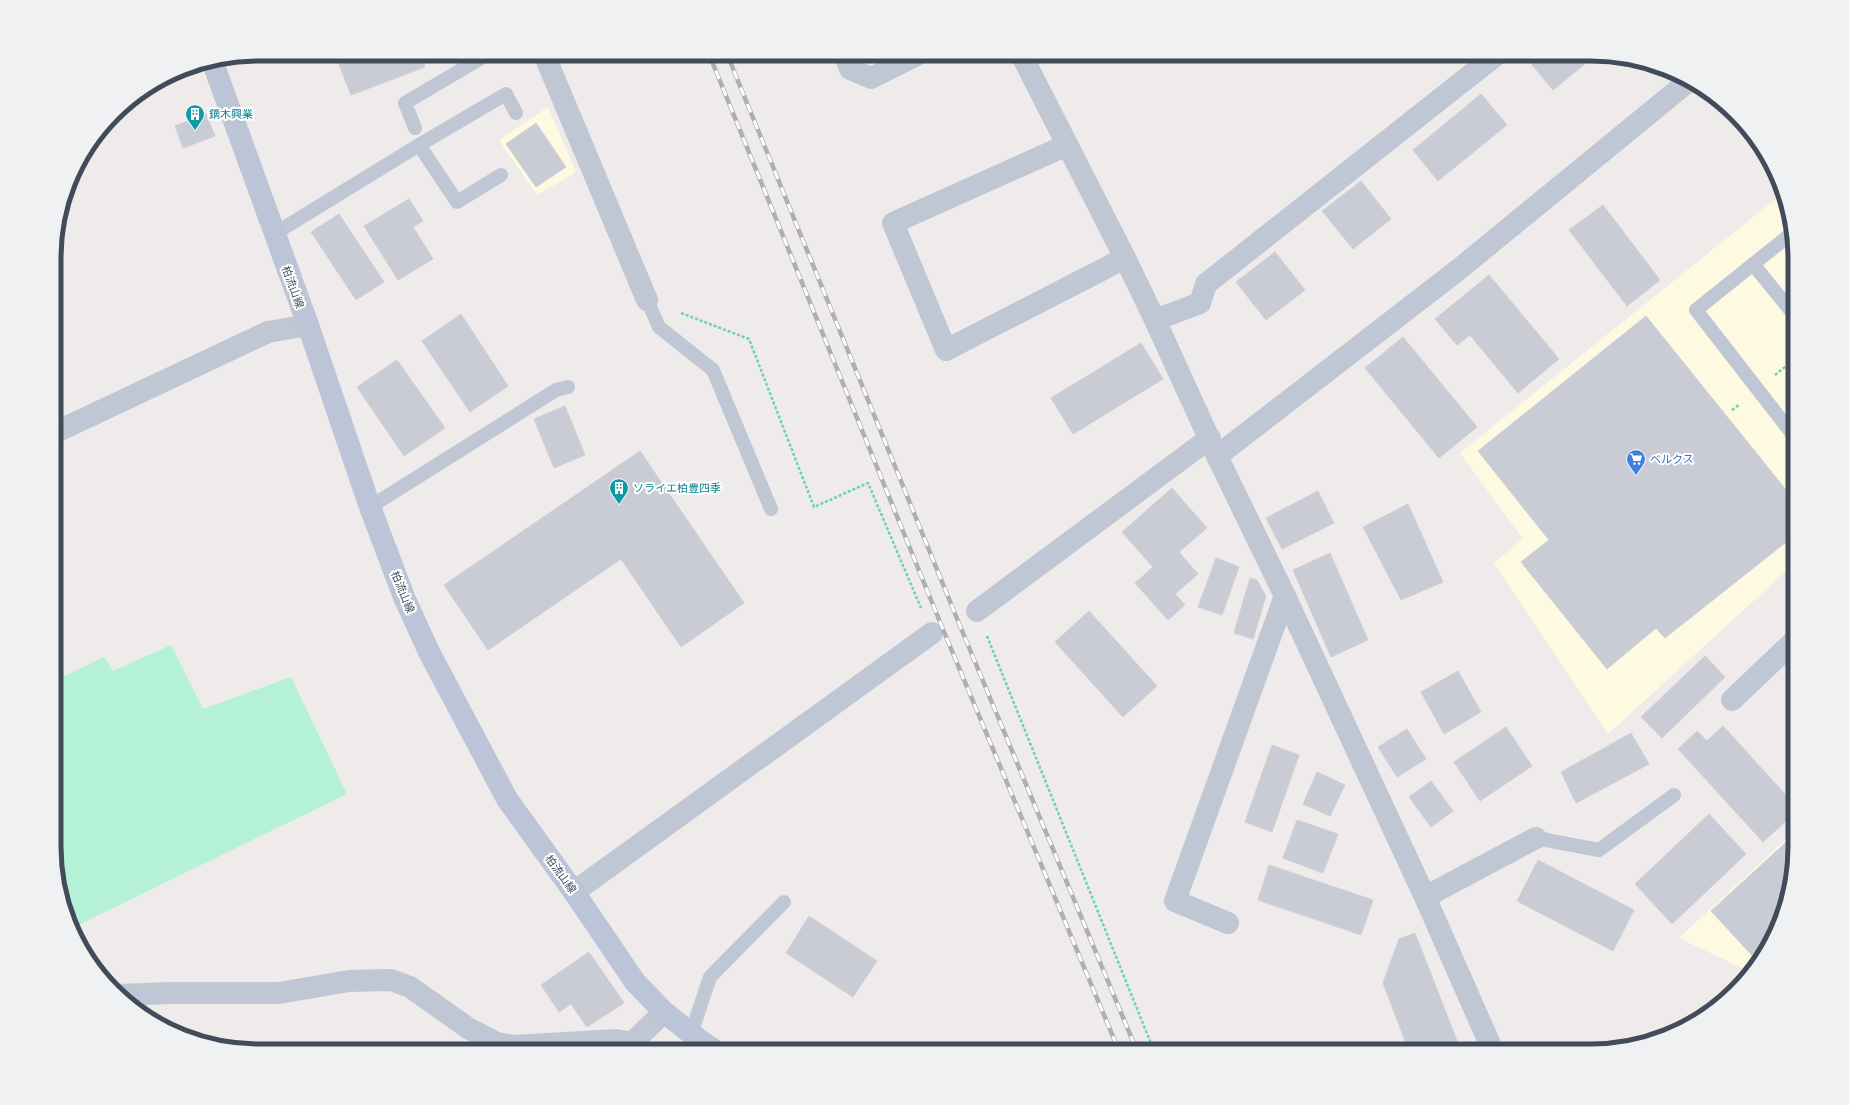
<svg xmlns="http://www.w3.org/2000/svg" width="1849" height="1105" font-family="Figtree,'Noto Sans JP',sans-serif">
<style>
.commercial{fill:#fdfae1}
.green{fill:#b4f1d7}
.building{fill:#c9ccd4;stroke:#cecfd8}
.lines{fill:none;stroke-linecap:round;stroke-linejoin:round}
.path{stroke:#6ad2b1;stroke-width:2.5;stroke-dasharray:3 2;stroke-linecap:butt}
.lane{stroke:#c0c7d4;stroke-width:14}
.street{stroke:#c0c7d4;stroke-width:22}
.secondary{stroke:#bcc4d7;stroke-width:22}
.rail-casing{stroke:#adafb7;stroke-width:4.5}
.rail{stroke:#fff;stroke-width:3;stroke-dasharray:9;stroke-linecap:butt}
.labels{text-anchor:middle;stroke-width:4;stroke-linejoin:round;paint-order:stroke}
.culture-label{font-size:11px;fill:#0d838f;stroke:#fff;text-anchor:start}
.street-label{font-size:11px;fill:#424b5a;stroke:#fff}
.shop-label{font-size:11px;fill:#366cbe;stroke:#fff;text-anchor:start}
.rim{fill:none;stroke:#424b5a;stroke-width:5}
</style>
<rect width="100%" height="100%" fill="#efebeb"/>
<path class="commercial" d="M548,107L576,172L537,195L499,140Z
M1784,192L1795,244V563L1608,734L1494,563L1523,539L1460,453Z
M1795,831V860L1784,913L1768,949L1750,972L1679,938Z"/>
<path class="green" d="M171,645L203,709L291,677L347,794L72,928L65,913L56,874V680L104,657L113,671Z"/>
<path class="building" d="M335,54H420L425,67L351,95Z
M1534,54H1592L1596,55L1553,90L1528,60Z
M1481,94L1507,125L1438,181L1413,150Z
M206,114L215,136L183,148L175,126Z
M536,123L566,167L536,187L506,144Z
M1361,181L1391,219L1353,249L1322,211Z
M409,199L423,221L413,227L433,259L398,280L364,226Z
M1603,205L1660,280L1627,306L1569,230Z
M339,214L384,282L356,300L311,232Z
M1275,252L1305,290L1266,320L1236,282Z
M1489,275L1559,359L1518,393L1470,335L1457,345L1435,319Z
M461,314L508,386L470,412L422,341Z
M1646,316L1795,501V535L1665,638L1656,628L1607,669L1521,562L1549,540L1478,451Z
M1403,337L1477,427L1439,458L1365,368Z
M1141,343L1163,379L1073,434L1051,398Z
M397,360L445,428L404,456L357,387Z
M565,406L585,455L554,468L534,419Z
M640,451L744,603L681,647L621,559L488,650L444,585Z
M1172,488L1207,528L1179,552L1198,574L1175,594L1185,605L1168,620L1135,583L1153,567L1122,532Z
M1318,491L1334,523L1282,549L1266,518Z
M1408,504L1443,582L1401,600L1363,527Z
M1330,553L1368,640L1331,657L1293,570Z
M1216,558L1239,567L1222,615L1198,607Z
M1250,578L1257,580L1266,596L1253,639L1234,633Z
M1089,611L1157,686L1123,717L1055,642Z
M1705,656L1725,677L1662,738L1641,717Z
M1458,671L1481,712L1444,734L1421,692Z
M1723,726L1795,805V813L1763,842L1678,749L1697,731L1707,741Z
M1506,727L1532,766L1480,801L1454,762Z
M1407,729L1426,759L1397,777L1378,747Z
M1631,733L1649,764L1576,803L1561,772Z
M1272,745L1299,755L1272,832L1245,822Z
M1317,772L1345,785L1330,816L1303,804Z
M1431,781L1453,811L1431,827L1409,797Z
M1709,814L1746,854L1672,924L1635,884Z
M1297,820L1338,834L1323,873L1283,858Z
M1795,834V860L1784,913L1768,949L1758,962L1711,911Z
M1538,860L1634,910L1613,951L1517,901Z
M1269,865L1373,900L1361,935L1258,900Z
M809,916L877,961L853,997L786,953Z
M1415,933L1461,1051H1409L1383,983L1399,939Z
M589,952L624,1003L587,1027L571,1004L559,1012L541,985Z"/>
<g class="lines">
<path class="path" d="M681,313L749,339L814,507L868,483L921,608
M1775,375L1795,359
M1732,410L1740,404
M987,636L1154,1051"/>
<path class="lane" d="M415,128L405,103L488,54
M419,145L457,202L501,175
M1792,233L1696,310L1790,431L1795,427
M274,234L419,145L506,94L516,113
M1753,264L1795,316
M647,300L659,327L713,370L771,509
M370,507L556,390L568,387
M1536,838L1599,850L1674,795
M691,1034L710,977L784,902"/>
<path class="street" d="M544,54L647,300
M844,54L850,69L871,78L919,54
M1021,54L1125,258L1155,320L1217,456L1285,596L1425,897L1493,1051
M1067,145L893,223L946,350L1125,258
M1155,320L1200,303L1206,284L1496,55
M56,432L268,332L308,325
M1217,456L1458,270L1690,80
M977,611L1210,438
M1732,700L1795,640
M574,892L932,633
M1425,897L1536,838
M1228,923L1175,901L1285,596
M119,995L169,993H279L349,981L391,980L410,987L468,1028L497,1043L514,1046L616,1040L632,1043L640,1051
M632,1043L664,1012"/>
<path class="secondary" d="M213,63L308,325L370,507L404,597L429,652L507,799L574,892L635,982L664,1012L702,1042L716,1051"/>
<defs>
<path id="rail" d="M709,54L942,627L1119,1051
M727,54L958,621L1137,1051"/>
</defs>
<use href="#rail" class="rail-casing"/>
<use href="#rail" class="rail"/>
</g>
<defs>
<symbol id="building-pin" viewBox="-11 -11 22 30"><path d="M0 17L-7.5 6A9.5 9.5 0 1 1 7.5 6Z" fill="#0f9aa8" stroke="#fff"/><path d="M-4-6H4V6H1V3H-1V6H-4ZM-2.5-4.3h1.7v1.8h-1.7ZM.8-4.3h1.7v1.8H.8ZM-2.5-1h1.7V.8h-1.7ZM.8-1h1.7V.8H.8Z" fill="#fff"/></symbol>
<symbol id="supermarket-pin" viewBox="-11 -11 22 30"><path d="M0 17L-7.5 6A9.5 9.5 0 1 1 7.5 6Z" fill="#3f7fe0" stroke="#fff"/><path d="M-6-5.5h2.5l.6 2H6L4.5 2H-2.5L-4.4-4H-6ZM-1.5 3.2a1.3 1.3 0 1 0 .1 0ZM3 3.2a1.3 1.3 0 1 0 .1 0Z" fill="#fff"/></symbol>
</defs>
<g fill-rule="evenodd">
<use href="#building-pin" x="184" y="103" width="22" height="30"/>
<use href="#supermarket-pin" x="1625" y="448" width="22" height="30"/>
<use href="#building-pin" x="608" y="477" width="22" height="30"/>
</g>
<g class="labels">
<g class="culture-label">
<text x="209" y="118">鏑木興業</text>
<text x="633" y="492">ソライエ柏豊四季</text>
</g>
<g class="street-label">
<text transform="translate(293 287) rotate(70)" y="4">柏流山線</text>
<text transform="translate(403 592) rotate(68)" y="4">柏流山線</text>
<text transform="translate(561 874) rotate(54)" y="4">柏流山線</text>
</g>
<g class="shop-label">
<text x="1650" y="463">ベルクス</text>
</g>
</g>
<path d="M0 0H1849V1105H0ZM258 61H1591A197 197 0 0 1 1788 258V847A197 197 0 0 1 1591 1044H258A197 197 0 0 1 61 847V258A197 197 0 0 1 258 61Z" fill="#f0f1f2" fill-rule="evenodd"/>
<path class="rim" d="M258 61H1591A197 197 0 0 1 1788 258V847A197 197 0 0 1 1591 1044H258A197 197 0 0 1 61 847V258A197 197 0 0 1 258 61Z"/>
</svg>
